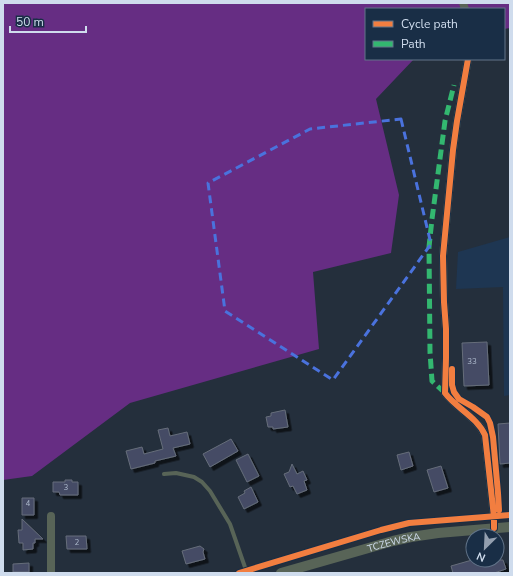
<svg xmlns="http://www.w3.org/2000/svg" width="513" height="576" font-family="'Nunito Sans',sans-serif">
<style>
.built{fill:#1e3652}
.forest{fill:#662d83}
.building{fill:#444c65;stroke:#666d7a;filter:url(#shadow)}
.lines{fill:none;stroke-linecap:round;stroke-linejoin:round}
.service{stroke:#586457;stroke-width:4}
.minor{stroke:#586457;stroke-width:8}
.tertiary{stroke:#586457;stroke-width:10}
.quiet{stroke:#33b770;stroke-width:5;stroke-dasharray:10 5;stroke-linecap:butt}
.cycleway-casing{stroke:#192e46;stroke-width:8}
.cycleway{stroke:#f27e40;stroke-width:6}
.marked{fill:none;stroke:#4a72dd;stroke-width:3;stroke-dasharray:8 5;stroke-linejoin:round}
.labels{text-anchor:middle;stroke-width:3;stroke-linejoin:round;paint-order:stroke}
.number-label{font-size:8px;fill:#acb8cb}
.street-label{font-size:10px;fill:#cfdced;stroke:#192e46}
</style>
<defs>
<filter id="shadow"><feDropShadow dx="3.5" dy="3.5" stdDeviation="0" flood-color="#0009"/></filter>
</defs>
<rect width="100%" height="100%" fill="#242f3c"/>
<path class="built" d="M510,237V395L504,396L503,287L456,289L458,252Z"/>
<path class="forest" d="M3,3H510V28L504,29V9H366V59H414L376,99L399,195L391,253L313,272L319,349L130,403L32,476L3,480Z"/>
<path class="building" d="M487,342L489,385L464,386L462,343Z
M285,410L288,427L273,429V427H268L266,417L271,416V413Z
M510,423V463L500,464L498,424Z
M168,428L170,436L187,432L190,444L173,448L176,456L155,461V463L131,469L126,451L142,447L144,454L163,449L158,430Z
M231,439L238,451L210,467L203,454Z
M409,452L413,466L401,470L397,455Z
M248,454L259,476L247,482L236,460Z
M292,464L297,474L303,471L307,480L304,481L307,490L297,494L293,486L290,487L284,474L289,472Z
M441,466L448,488L434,492L427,470Z
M65,480H72V482H78V495H60L59,492H53V482H65Z
M251,487L258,502L244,509L238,497L245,493L244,491Z
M22,498H34V515H22Z
M22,519L43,539H35V543H33V549L23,550V543H19L18,530H22Z
M66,536H86L87,549H67Z
M200,546L204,549L203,552L205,559L186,564L182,551Z
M472,560H503L506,569L494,573H453L451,566Z
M29,563V572H13V564Z"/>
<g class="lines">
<path class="service" d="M164,474L176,473L194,477L202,482L210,491L230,524L247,573"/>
<path class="minor" d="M463,3L465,9
M468,59L457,121L453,150L443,256L444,302L446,329V358L445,393C456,408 477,417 485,435L494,517V528
M51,516V573"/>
<path class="tertiary" id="s1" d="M281,573L393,541L411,537L438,533L510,527"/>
<path class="quiet" d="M445,393L432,381L430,352L429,247L432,219L445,121L454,85"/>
<defs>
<path id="cycleway" d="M468,59L457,121L453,150L443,256L444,302L446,329V358L445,393C456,408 477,417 485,435L494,517V528
M452,369V385L454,392L459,399L473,407L487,417L490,423L493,437L498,493L499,510
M239,573L381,530L409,523L510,515"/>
</defs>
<use href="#cycleway" class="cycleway-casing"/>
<use href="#cycleway" class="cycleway"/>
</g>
<path class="marked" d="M401,119L431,244L333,380L225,311L208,183L310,129Z"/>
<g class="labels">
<g class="number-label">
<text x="472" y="364">33</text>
<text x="66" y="490">3</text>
<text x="28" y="506">4</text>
<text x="77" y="545">2</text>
</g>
<g class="street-label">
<text dy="4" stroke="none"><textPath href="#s1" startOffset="117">TCZEWSKA</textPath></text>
</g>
</g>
<rect width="513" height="576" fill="none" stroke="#cfdced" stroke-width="8"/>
<rect x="365" y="8" width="140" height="52" fill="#192e46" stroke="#627489"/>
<rect x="373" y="21" width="20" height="6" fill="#f27e40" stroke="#627489"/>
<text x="401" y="28" font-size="12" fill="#cfdced">Cycle path</text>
<rect x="373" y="41" width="20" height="6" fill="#33b770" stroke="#627489"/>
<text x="401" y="48" font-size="12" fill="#cfdced">Path</text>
<g transform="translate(485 548) rotate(204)"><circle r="19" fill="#192e46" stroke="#627489"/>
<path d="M0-3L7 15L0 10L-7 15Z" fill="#939faf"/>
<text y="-6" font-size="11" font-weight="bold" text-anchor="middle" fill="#cfdced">N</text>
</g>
<path d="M10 26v6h76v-6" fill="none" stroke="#cfdced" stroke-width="2"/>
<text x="16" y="26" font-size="12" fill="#cfdced" stroke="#192e46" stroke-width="3" paint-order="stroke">50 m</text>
</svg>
